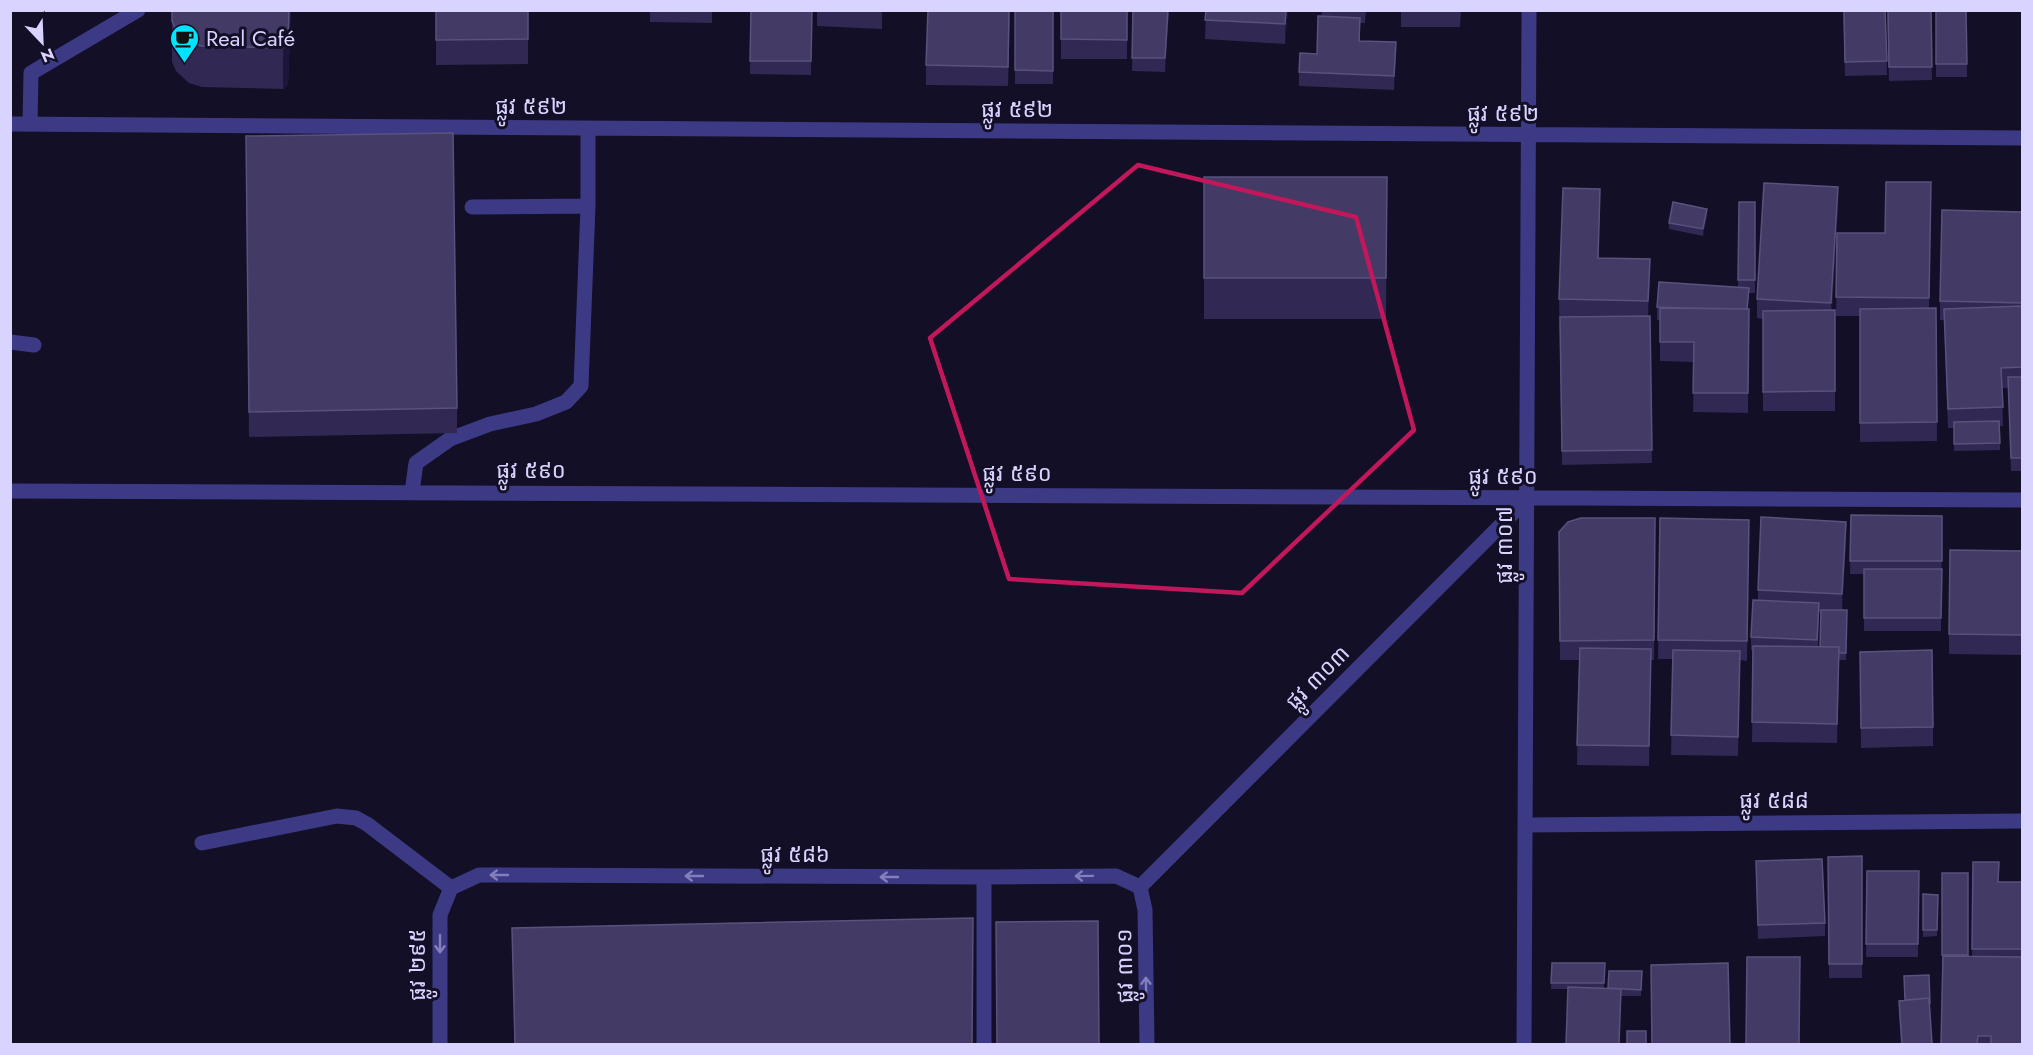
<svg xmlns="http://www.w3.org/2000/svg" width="2033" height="1055" font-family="Jost,'Noto Sans Khmer',sans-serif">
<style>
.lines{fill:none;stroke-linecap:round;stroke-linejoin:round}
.minor{stroke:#3d3a85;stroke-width:15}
.wall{fill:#312854;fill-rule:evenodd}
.shaded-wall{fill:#1d163a}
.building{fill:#433a66;stroke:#5a527e;stroke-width:1.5}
.oneway{stroke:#837fbc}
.marked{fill:none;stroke:#c2185b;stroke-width:4.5;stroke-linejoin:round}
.labels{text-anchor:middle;stroke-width:6;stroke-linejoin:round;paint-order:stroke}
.poi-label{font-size:22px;fill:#d9d4ff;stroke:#130f26;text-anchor:start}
.street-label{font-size:22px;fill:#d9d4ff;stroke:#130f26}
</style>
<rect width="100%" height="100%" fill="#130f26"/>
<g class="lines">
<path class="minor" d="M10,124L2022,138
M30,124L31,73L138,10
M472,207L588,206
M10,342L34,345
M10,491L2022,500
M412,492L416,463L450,439L490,424L536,414L566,402L581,386L588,206V129
M1525,825L2022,821
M202,843L337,816L356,818L367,824L451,888
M984,877V1044
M1140,887L1527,499
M1140,887L1145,910L1147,1044
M451,888L479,875L984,877L1116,876L1140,887
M440,1044V915L451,888
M1524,1044L1529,10"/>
</g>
<path class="wall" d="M172,10H291L288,84L283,89L202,87L189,83L176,71L172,62Z
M436,10H528V64L436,65Z
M650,10H712V23L650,22Z
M751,10H813V12H812L811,75L750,74Z
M817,10H882V29L817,26Z
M1010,10L1008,86L926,85V65Z
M1015,10H1053V84H1015Z
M1061,10H1127V59H1061Z
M1133,10H1169L1165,72L1132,71Z
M1206,10H1288L1285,44L1205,39Z
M1322,10H1366L1365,23H1360V41L1396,55L1394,90L1299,86V72L1317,54Z
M1401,10H1461L1460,27H1401Z
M1843,10H1885L1887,75L1845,76Z
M1887,10H1931L1932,80L1889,81Z
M1936,10H1966L1967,77H1936Z
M246,161L457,408V433L249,437Z
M1204,177H1387L1386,319H1204Z
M1931,182L1929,308H1936L1937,441L1860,442V316H1836L1837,233H1885Z
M1755,202V293H1749L1748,309V413L1693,412L1694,362L1660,361V320H1657V307L1738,287V280Z
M1838,206L1832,310H1835V411H1763V319L1757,318V299Z
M1600,208L1598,258L1650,279L1648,316H1650L1652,463L1562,465L1559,299Z
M2022,212V471H2011L2008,388H2002L2003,426H2000V450L1954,451V428H1948L1944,320H1940V301Z
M1707,215L1703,236L1669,229V223Z
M1851,515L1942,516L1941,631H1864V574H1850Z
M1655,518L1654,660H1651L1649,766L1577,765L1579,660H1560L1559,532Z
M1660,518L1749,520L1747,661L1740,660L1738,756L1671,755L1673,659H1658Z
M1846,541L1842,610H1847L1846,660H1839L1837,743L1752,742L1753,650H1751V637L1758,600V590ZM1819,612H1821L1820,647H1818Z
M2022,551V655L1949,654V634Z
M1860,652L1933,727V746L1861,748Z
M1862,856V978H1829L1828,857Z
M1973,862L1999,882H2022V1044H1941L1942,968V873H1968V956L1972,957Z
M1867,871H1919L1918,957H1866Z
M1756,874L1825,923V936L1758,939Z
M1923,894L1938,895L1937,936L1923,937Z
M1552,963H1605L1604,988H1608L1642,971L1641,996H1621L1619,1044H1566L1568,989H1551Z
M1899,1001L1930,1003V1010L1932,1044H1901L1899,1014Z"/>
<path class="shaded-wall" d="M289,10H291L288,84L283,89V48Z
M1168,10H1169L1165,72V58Z
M1286,10H1288L1285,44V24Z
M1396,42V55L1394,90V76Z
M1838,187V206L1831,322V303Z
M1707,209V215L1703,236V229Z
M1650,259V279L1648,321V301Z
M1846,522V541L1842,613V594Z"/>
<path class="building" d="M172,10H289L288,43L283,48L202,46L189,42L176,30L172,21Z
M436,10H528V39L436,40Z
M751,10H812L811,61H750Z
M928,10H1009L1008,67L926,65Z
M1015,10H1053V71L1015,70Z
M1061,10H1127V40L1061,39Z
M1133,10H1168L1165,58H1132Z
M1206,10H1286L1285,24L1205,20Z
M1844,10H1885L1887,61L1845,62Z
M1888,10H1931L1932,67H1889Z
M1936,10H1966L1967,64H1936Z
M1318,16L1360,18L1359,41L1396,42L1394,76L1299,72L1300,53L1317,54Z
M453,133L457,408L249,412L246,136Z
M1204,177H1387L1386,278H1204Z
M1886,182H1931L1929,298L1836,297L1837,233H1885Z
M1764,183L1838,187L1831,303L1757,299Z
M1563,188L1600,189L1598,258L1650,259L1648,301L1559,299Z
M1673,202L1707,209L1703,229L1669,223Z
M1739,202H1755V280H1738Z
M1942,210L2022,212V303L1940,301Z
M1659,282L1749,288L1747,309L1684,308L1657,307Z
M2022,306V367L2001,368L2003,407L1948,409L1944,309Z
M1660,308L1749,309L1748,393H1693L1694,342H1660Z
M1936,308L1937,422L1860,423V309Z
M1835,310V391L1763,392V311Z
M1650,316L1652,450L1562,451L1560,317Z
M2008,377H2022V458H2011Z
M1999,421L2000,443L1954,444V422Z
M1851,515L1942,516V561H1850Z
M1761,517L1846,522L1842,594L1758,590Z
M1581,518H1655L1654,640L1560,641L1559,532L1568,522Z
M1660,518L1749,520L1747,641L1658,640Z
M1950,550L2022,551V635L1949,634Z
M1864,569H1942L1941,618H1864Z
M1753,600L1819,603L1817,640L1751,637Z
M1821,610H1847L1846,653H1839V647H1820Z
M1753,646L1839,647L1837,724L1752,722Z
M1580,648L1651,649L1649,746L1577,745Z
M1673,650L1740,651L1738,737L1671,735Z
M1932,650L1933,727L1861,728L1860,652Z
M1862,856V964H1829L1828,857Z
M1822,859L1825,923L1758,925L1756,861Z
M1973,862H1999L1998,882H2022V949H1972Z
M1867,871H1919L1918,944H1866Z
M1942,873H1968V955H1942Z
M1923,894L1938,895L1937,930H1923Z
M973,918L972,1044H515L512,928Z
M1098,921L1099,1044H997L996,922Z
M1943,956L2022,957V1044H1991V1036H1978L1977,1044H1941Z
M1747,957H1800L1799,1044H1746Z
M1552,963H1605L1604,983H1551Z
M1728,963L1730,1044H1652L1651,965Z
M1609,971H1642L1641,990L1608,988Z
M1929,975L1930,1003H1929V998L1905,1000L1904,976Z
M1568,987L1621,989L1619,1044H1566Z
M1929,998L1932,1044H1902L1899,1001Z
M1627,1031H1646V1044H1627Z"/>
<defs><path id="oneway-shaft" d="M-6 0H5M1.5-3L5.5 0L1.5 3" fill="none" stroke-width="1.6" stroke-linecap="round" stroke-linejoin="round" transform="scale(1.5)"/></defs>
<g class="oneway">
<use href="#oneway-shaft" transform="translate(499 875) rotate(-180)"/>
<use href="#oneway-shaft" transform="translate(694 876) rotate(-180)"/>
<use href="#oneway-shaft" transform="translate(1084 876) rotate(179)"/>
<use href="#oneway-shaft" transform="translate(889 877) rotate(-180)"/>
<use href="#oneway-shaft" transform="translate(440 944) rotate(90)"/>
<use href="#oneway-shaft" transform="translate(1146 986) rotate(-91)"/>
</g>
<path class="marked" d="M1138,165L1356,217L1414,430L1242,593L1009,579L930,338Z"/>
<defs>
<symbol id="cafe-pin" viewBox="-11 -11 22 30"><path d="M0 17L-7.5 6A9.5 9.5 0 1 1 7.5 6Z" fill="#00e5ff" stroke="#130f26"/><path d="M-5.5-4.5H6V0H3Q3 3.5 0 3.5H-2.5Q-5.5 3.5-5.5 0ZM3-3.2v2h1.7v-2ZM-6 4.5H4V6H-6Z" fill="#111"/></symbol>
</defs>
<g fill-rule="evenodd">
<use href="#cafe-pin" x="168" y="22" width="33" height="45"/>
</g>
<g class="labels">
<g class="poi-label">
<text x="206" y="46">Real Café</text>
</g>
<g class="street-label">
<text x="531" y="114">ផ្លូវ ៥៩២</text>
<text x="1017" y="117">ផ្លូវ ៥៩២</text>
<text x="1503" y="121">ផ្លូវ ៥៩២</text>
<text x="531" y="478">ផ្លូវ ៥៩០</text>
<text x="1017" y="481">ផ្លូវ ៥៩០</text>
<text x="1503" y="484">ផ្លូវ ៥៩០</text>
<text transform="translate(1504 545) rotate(-90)" y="8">ផ្លូវ ៣០៧</text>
<text transform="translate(1317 677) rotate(-45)" y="8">ផ្លូវ ៣០៣</text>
<text x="1774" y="808">ផ្លូវ ៥៨៨</text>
<text x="795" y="862">ផ្លូវ ៥៨៦</text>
<text transform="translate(417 965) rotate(-90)" y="8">ផ្លូវ ២៩៥</text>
<text transform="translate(1124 966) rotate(-91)" y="8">ផ្លូវ ៣០១</text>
</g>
</g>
<rect width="2033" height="1055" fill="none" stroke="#d9d4ff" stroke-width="24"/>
<g transform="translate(42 42) rotate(157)" stroke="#130f26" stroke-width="4.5" paint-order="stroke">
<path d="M0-4.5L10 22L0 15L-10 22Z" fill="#d9d4ff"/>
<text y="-9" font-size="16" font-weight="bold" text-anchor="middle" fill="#d9d4ff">N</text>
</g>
</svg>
